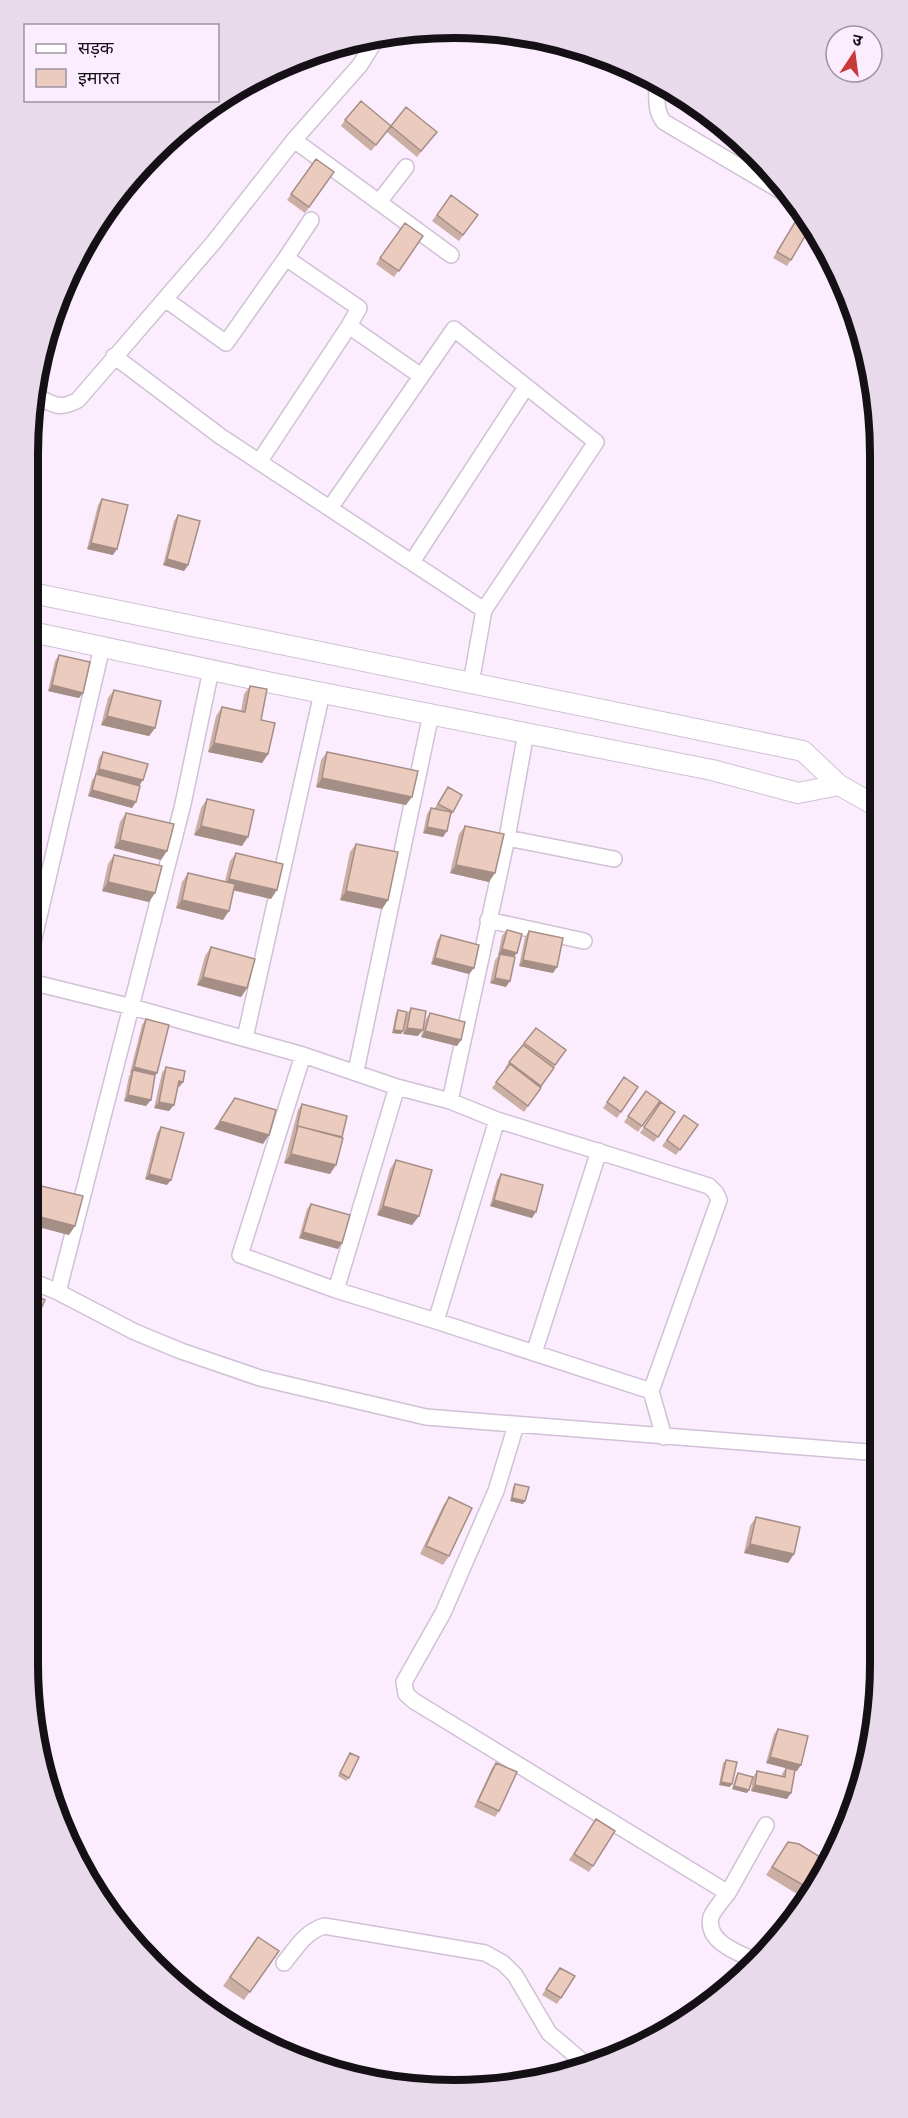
<svg xmlns="http://www.w3.org/2000/svg" width="908" height="2118" font-family="'Alegreya Sans','Noto Sans Devanagari',sans-serif">
<style>
.lines{fill:none;stroke-linecap:round;stroke-linejoin:round}
.minor-casing{stroke:#d1c0d6;stroke-width:18}
.tertiary-casing{stroke:#d1c0d6;stroke-width:22}
.minor{stroke:#fff;stroke-width:15}
.tertiary{stroke:#fff;stroke-width:20}
.wall{fill:#cbafa4}
.shaded-wall{fill:#a58e86}
.building{fill:#eccbbf;stroke:#a58e86;stroke-width:1.5}
.rim{fill:none;stroke:#150f16;stroke-width:8}
</style>
<rect width="100%" height="100%" fill="#fbecfe"/>
<g class="lines">
<defs>
<path id="minor" d="M504,31L522,33
M656,82C658,96 654,110 664,122L796,200
M294,140L451,255
M379,202L406,167
M286,258L311,220
M165,299L226,343L286,258L359,308L349,326L421,376
M114,356L220,436L484,610L471,683
M37,396C53,405 60,410 78,400L214,242L294,140L360,65L378,36
M259,462L349,326
M330,508L454,329L596,442L484,610
M412,562L526,387
M507,838L614,859
M488,920L584,941
M27,968L102,647
M27,981L132,1007L303,1055L397,1087L450,1101L497,1120L709,1186L716,1193L719,1200L651,1391L664,1437
M245,1038L322,693
M303,1055L240,1255L336,1290L436,1321L651,1391
M356,1071L431,714
M450,1101L507,838L526,733
M27,1279L58,1292L135,1332L181,1351L260,1378L426,1417L880,1453
M336,1290L397,1087
M58,1292L183,804L211,670
M436,1321L497,1120
M534,1353L599,1151
M516,1425L496,1491L443,1613L404,1682L406,1694L414,1701L728,1893L766,1825
M728,1893C723,1900 714,1909 711,1917C705,1942 739,1953 756,1961
M284,1963C296,1948 305,1932 324,1926L485,1953L503,1963L515,1975L549,2033L582,2061L577,2068"/>
<path id="tertiary" d="M27,592L803,751L839,785L878,807
M27,631L272,683L712,770L798,793L839,785"/>
</defs>
<use href="#minor" class="minor-casing"/>
<use href="#tertiary" class="tertiary-casing"/>
<use href="#minor" class="minor"/>
<use href="#tertiary" class="tertiary"/>
</g>
<path class="wall" d="M345,120L437,132L417,157L387,132L371,151L341,126Z
M316,159L334,172L305,213L287,200Z
M779,181L786,188L778,184Z
M451,195L478,215L459,241L432,221Z
M800,214L791,260L787,266L773,258Z
M405,223L423,236L394,277L376,264Z
M102,499L113,555L87,549L98,505Z
M178,515L188,565L184,571L163,565L174,521Z
M59,655L79,698L48,691L55,661Z
M250,686L268,754L262,763L208,752L216,716L222,707L241,711L244,694Z
M114,690L155,728L149,736L101,725L108,698Z
M103,752L140,785L132,808L88,796L92,780L96,775H95L99,758Z
M327,752L406,805L316,787L321,760Z
M448,787L453,812L450,817L443,837L423,833L427,814L431,808L434,809Z
M207,799L242,846L194,835L201,808Z
M126,813L161,860L114,848L120,822Z
M465,826L489,882L450,873L459,834Z
M356,844L388,900L382,909L340,900L350,852Z
M236,853L271,899L234,890L223,920L176,908L182,882L188,873L225,881L230,861Z
M114,855L149,902L102,891L108,864Z
M507,930L514,957L506,987L490,983L495,960L499,955H498L502,936Z
M529,931L553,973L519,966L525,937Z
M441,935L474,968L469,974L431,964L437,941Z
M211,947L247,988L241,997L197,985L205,956Z
M411,1008L418,1036L403,1034L407,1014Z
M398,1010L403,1031L401,1034L392,1033L396,1013Z
M430,1013L461,1040L457,1046L421,1037L426,1019Z
M146,1019L157,1073L155,1075L146,1106L124,1101L129,1076L131,1073H130L142,1025Z
M536,1028L566,1050L540,1088H541L524,1112L492,1088L506,1069L505,1068L509,1062Z
M166,1067L183,1082L179,1087H177L169,1111L154,1108L162,1073Z
M624,1077L638,1087L617,1118L603,1108Z
M646,1091L660,1101L638,1132L624,1122Z
M661,1102L675,1112L654,1142L640,1133Z
M302,1104L342,1137L330,1174L284,1163L298,1110Z
M684,1115L698,1125L676,1155L662,1146Z
M161,1127L167,1185L145,1179L157,1133Z
M396,1160L419,1216L412,1225L377,1215L390,1169Z
M501,1174L532,1218L490,1206L497,1180Z
M37,1185L69,1235L27,1224V1207L31,1193Z
M311,1204L338,1249L299,1238L307,1209Z
M515,1484L523,1504L510,1501L513,1487Z
M449,1497V1556L443,1565L420,1554L443,1506Z
M756,1517L794,1554L788,1563L744,1553L750,1526Z
M778,1729L797,1771H795L787,1799L751,1791L753,1777L757,1771L782,1776V1774L786,1768L766,1763L774,1734Z
M350,1753L349,1778L346,1781L338,1776Z
M726,1760L730,1787L719,1785L723,1763Z
M496,1763L499,1811L495,1817L474,1807L492,1768Z
M738,1773L749,1790L747,1793L732,1789L736,1776Z
M596,1819L615,1831L589,1872L569,1860Z
M788,1842L808,1888L802,1897L766,1875Z
M258,1937L279,1951L244,2000L223,1986Z
M560,1968L575,1976L557,2004L542,1995Z"/>
<path class="shaded-wall" d="M91,543L117,549L113,555L87,549Z
M167,559L188,565L184,571L163,565Z
M52,685L83,693L79,698L48,691Z
M107,716L155,728L149,736L101,725Z
M27,723L35,725L31,731L27,730Z
M214,743L268,754L262,763L208,752Z
M99,769L143,780L139,786L95,775Z
M322,778L412,797L406,805L316,787Z
M92,790L136,802L132,808L88,796Z
M201,826L248,837L242,846L194,835Z
M427,827L447,831L443,837L423,833Z
M120,840L167,851L161,860L114,848Z
M456,865L495,873L489,882L450,873Z
M229,879L277,890L271,899L223,888Z
M108,882L155,893L149,902L102,891Z
M346,891L388,900L382,909L340,900Z
M182,900L229,911L223,920L176,908Z
M502,949L517,953L512,959L498,955Z
M435,958L474,968L469,974L431,964Z
M523,960L557,967L553,973L519,966Z
M203,977L247,988L241,997L197,985Z
M495,978L510,981L506,987L490,983Z
M407,1028L423,1030L418,1036L403,1034Z
M394,1030L403,1031L401,1034L392,1033Z
M425,1031L461,1040L457,1046L421,1037Z
M134,1067L157,1073L153,1078L133,1070L131,1073H130Z
M179,1081L183,1082L179,1087L175,1086Z
M128,1095L151,1100L146,1106L124,1101Z
M159,1102L174,1105L169,1111L154,1108Z
M220,1121L269,1135L263,1144L214,1129Z
M291,1154L336,1165L330,1174L284,1163Z
M149,1174L171,1180L167,1185L145,1179Z
M494,1200L536,1212L532,1218L490,1206Z
M383,1206L419,1216L412,1225L377,1215Z
M29,1214L75,1226L69,1235L27,1224V1217Z
M303,1232L342,1243L338,1249L299,1238Z
M512,1498L525,1501L523,1504L510,1501Z
M750,1544L794,1554L788,1563L744,1553Z
M770,1757L801,1765L797,1771L766,1763Z
M721,1782L732,1784L730,1787L719,1785Z
M755,1785L791,1793L787,1799L751,1791Z
M734,1786L749,1790L747,1793L732,1789Z"/>
<path class="building" d="M361,101L391,126L376,145L345,120Z
M406,107L437,132L421,151L391,126Z
M316,159L334,172L309,207L291,194Z
M451,195L478,215L463,235L437,215Z
M800,214L807,218L811,226L791,260L777,252Z
M405,223L423,236L399,271L380,258Z
M102,499L128,505L117,549L91,543Z
M178,515L200,521L188,565L167,559Z
M59,655L90,662L83,693L52,685Z
M250,686L267,689L261,720L275,723L268,754L214,743L222,707L245,712Z
M114,690L161,701L155,728L107,716Z
M27,702L40,705L35,725L27,723Z
M27,749L31,750L27,765Z
M103,752L148,764L143,780L99,769Z
M327,752L418,771L412,797L322,778Z
M96,774L140,786L136,802L92,790Z
M448,787L462,795L453,812L438,804Z
M207,799L254,810L248,837L201,826Z
M431,808L451,812L447,831L427,827Z
M126,813L174,824L167,851L120,840Z
M465,826L504,834L495,873L456,865Z
M356,844L398,852L388,900L346,891Z
M236,853L283,864L277,890L229,879Z
M114,855L162,866L155,893L108,882Z
M188,873L235,884L229,911L182,900Z
M507,930L522,934L517,953L502,949Z
M529,931L563,938L557,967L523,960Z
M441,935L479,945L474,968L435,958Z
M211,947L255,959L247,988L203,977Z
M500,954L515,957L510,981L495,978Z
M411,1008L426,1011L423,1030L407,1028Z
M398,1010L407,1012L403,1031L394,1030Z
M430,1013L465,1022L461,1040L425,1031Z
M146,1019L169,1025L157,1073L134,1067Z
M536,1028L566,1050L555,1065L524,1043Z
M523,1045L554,1068L541,1086L509,1062Z
M510,1064L541,1088L528,1106L496,1082Z
M166,1067L185,1071L183,1082L179,1081L174,1105L159,1102Z
M133,1070L155,1075L151,1100L128,1095Z
M624,1077L638,1087L621,1112L607,1102Z
M646,1091L660,1101L642,1126L628,1116Z
M235,1098L276,1110L269,1135L220,1121Z
M661,1102L675,1112L658,1137L644,1127Z
M302,1104L347,1116L342,1137L298,1126L297,1127Z
M684,1115L698,1125L680,1150L667,1140Z
M298,1126L343,1138L336,1165L291,1154Z
M161,1127L184,1133L171,1180L149,1174Z
M396,1160L432,1170L419,1216L383,1206Z
M501,1174L543,1185L536,1212L494,1200Z
M37,1185L83,1196L75,1226L29,1214Z
M311,1204L350,1215L342,1243L303,1232Z
M27,1292L45,1300L27,1340Z
M515,1484L529,1487L525,1501L512,1498Z
M449,1497L472,1508L449,1556L426,1546Z
M756,1517L800,1527L794,1554L750,1544Z
M778,1729L808,1736L801,1765L770,1757Z
M350,1753L359,1757L349,1778L340,1773Z
M726,1760L737,1762L732,1784L721,1782Z
M496,1763L517,1772L499,1811L478,1801Z
M786,1768L795,1770L791,1793L755,1785L757,1771L785,1777Z
M738,1773L753,1777L749,1790L734,1786Z
M596,1819L615,1831L593,1866L574,1854Z
M788,1842L799,1844L825,1860L808,1888L772,1867Z
M258,1937L279,1951L250,1992L230,1977Z
M560,1968L575,1976L561,1998L546,1989Z"/>
<path d="M0 0H908V2118H0ZM454 38H454A416 416 0 0 1 870 454V1664A416 416 0 0 1 454 2080H454A416 416 0 0 1 38 1664V454A416 416 0 0 1 454 38Z" fill="#e9daeb" fill-rule="evenodd"/>
<path class="rim" d="M454 38H454A416 416 0 0 1 870 454V1664A416 416 0 0 1 454 2080H454A416 416 0 0 1 38 1664V454A416 416 0 0 1 454 38Z"/>
<rect x="24" y="24" width="195" height="78" fill="#fbecfe" stroke="#9f94a1" stroke-width="1.5"/>
<rect x="36" y="44" width="30" height="9" fill="#ffffff" stroke="#9f94a1" stroke-width="1.5"/>
<text x="78" y="54" font-size="18" fill="#150f16">सड़क</text>
<rect x="36" y="69" width="30" height="18" fill="#eccbbf" stroke="#9f94a1" stroke-width="1.5"/>
<text x="78" y="84" font-size="18" fill="#150f16">इमारत</text>
<g transform="translate(854 54) rotate(13)"><circle r="28" fill="#fbecfe" stroke="#9f94a1" stroke-width="1.5"/>
<path d="M0-4.5L10 22L0 15L-10 22Z" fill="#c83939"/>
<text y="-9" font-size="16" font-weight="bold" text-anchor="middle" fill="#150f16">उ</text>
</g>
</svg>
